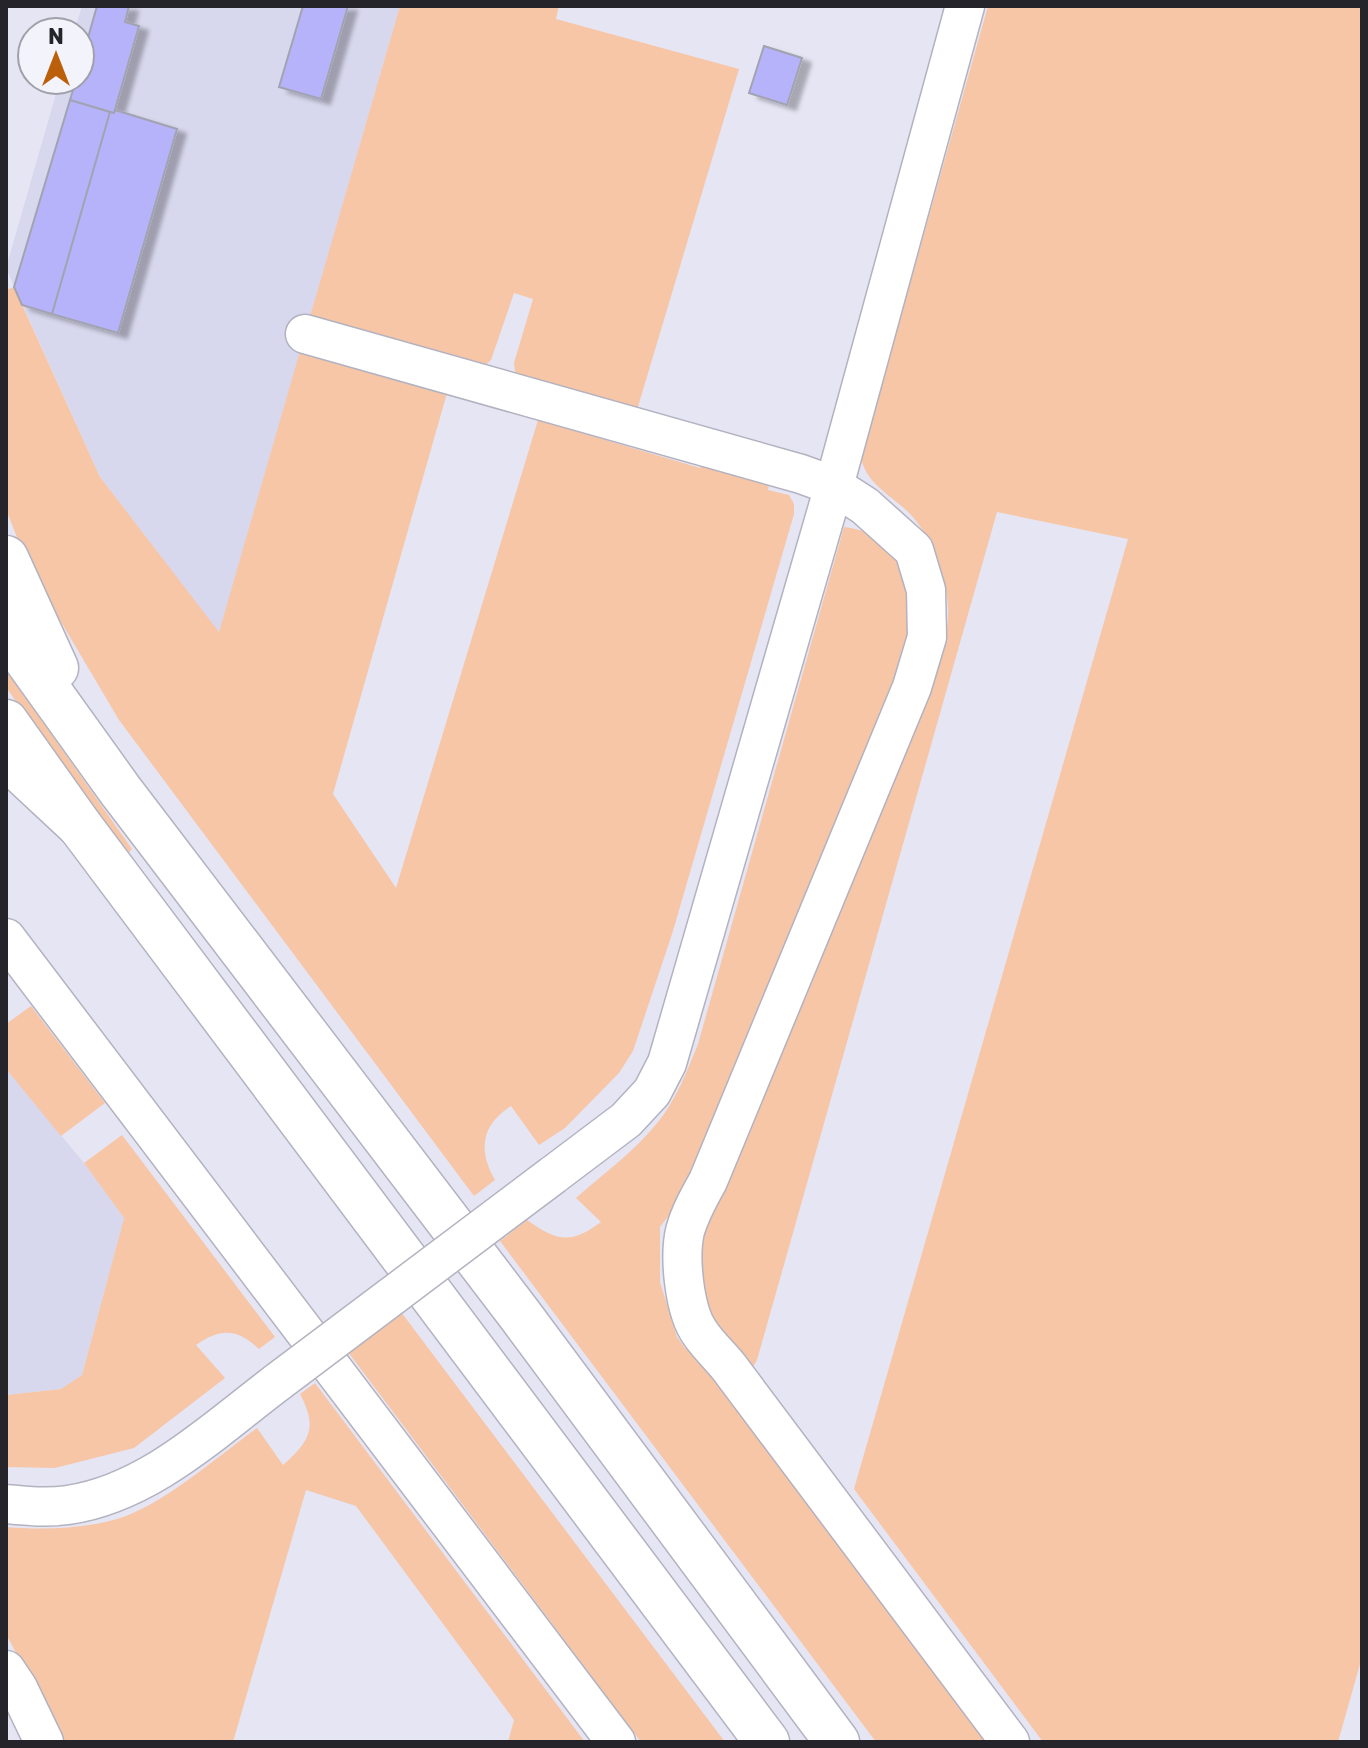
<svg xmlns="http://www.w3.org/2000/svg" width="1368" height="1748" font-family="Rubik,sans-serif">
<style>
.built{fill:#d7d7ed}
.green{fill:#f7c6a7}
.building{fill:#b6b3fa;stroke:#a2a3b1;stroke-width:2;filter:url(#shadow)}
.lines{fill:none;stroke-linecap:round;stroke-linejoin:round}
.minor-casing{stroke:#b2b2c1;stroke-width:41}
.major-casing{stroke:#b2b2c1;stroke-width:47}
.highway-casing{stroke:#b2b2c1;stroke-width:47}
.minor{stroke:#fff;stroke-width:38}
.major{stroke:#fff;stroke-width:44}
.highway{stroke:#fff;stroke-width:44}
.minor-bridge-casing{stroke:#b2b2c1;stroke-width:41;stroke-linecap:butt}
.minor-bridge{stroke:#fff;stroke-width:38}
</style>
<defs>
<filter id="shadow"><feDropShadow dx="9" dy="5" stdDeviation="2" flood-color="#0004"/></filter>
</defs>
<rect width="100%" height="100%" fill="#e5e5f4"/>
<path class="built" d="M82,6H400L219,633L100,477L6,268L60,80H80V32H74Z
M6,1069L84,1163L124,1218L82,1375L61,1389L6,1395Z"/>
<path class="green" d="M400,6H559L556,19L739,69L637,410L516,378L514,363L533,299L514,293L491,360L482,368L309,320Z
M988,6H1362V1657L1338,1742H1043L854,1489L1128,539L997,512L757,1360L750,1372L706,1307L700,1280L702,1229L941,654C943,642 948,629 948,617C950,582 931,532 905,509C887,493 866,482 861,458Z
M14,287L100,477L219,632L300,351L447,393L333,794L396,888L538,420L700,468L704,459L770,477L768,490L789,495L794,504V514L673,931L633,1051L619,1073L565,1128L539,1145L511,1106C481,1125 478,1150 495,1180L474,1196L119,720L28,566L6,509V290Z
M844,527C866,530 877,535 891,553C922,590 909,634 900,677L682,1198L660,1227V1282L677,1337L685,1348L704,1362L996,1742H876L500,1241L527,1220C557,1241 570,1245 601,1222L576,1198C603,1174 635,1151 658,1122C676,1100 687,1071 698,1044Z
M6,670L132,849L127,855L71,780L6,687Z
M31,1006L105,1103L61,1136L6,1069V1024Z
M122,1135L275,1337L259,1349C237,1328 220,1328 196,1345L225,1378L134,1448L55,1468L6,1467V1395L61,1389L82,1375L124,1218L84,1163Z
M401,1312L725,1742H641L348,1352Z
M315,1383L585,1742H508L514,1720L356,1506L306,1490L233,1742H63L6,1634V1527C43,1530 81,1529 117,1519C162,1506 218,1456 257,1428L283,1465C310,1441 318,1428 300,1394Z"/>
<path class="building" d="M97,6H129L125,22L139,26L114,113L70,100L76,80H80V66Z
M303,6H348L321,99L279,87Z
M764,46L802,58L787,105L749,93Z
M70,100L110,112L52,314L22,305L14,287Z
M115,110L177,129L118,333L52,314L110,112L114,113Z"/>
<g class="lines">
<defs>
<path id="minor" d="M305,334L801,474L834,486L865,506L914,550L926,590L927,637L912,687L708,1181C699,1197 690,1213 685,1231C679,1257 684,1311 700,1333C708,1345 719,1355 728,1366L1010,1742
M6,938L616,1742
M553,1175L626,1120L652,1092L667,1063L834,486L965,6
M6,1504C27,1506 47,1508 68,1505C150,1493 215,1429 279,1381
M6,1670L18,1688L44,1742"/>
<path id="major" d="M6,558L56,668
M6,631L120,790L520,1315L837,1742
M6,722L80,826L767,1742"/>
<path id="highway" d="M6,757L80,826"/>
</defs>
<use href="#minor" class="minor-casing"/>
<use href="#major" class="major-casing"/>
<use href="#highway" class="highway-casing"/>
<use href="#minor" class="minor"/>
<use href="#major" class="major"/>
<use href="#highway" class="highway"/>
<defs>
<path id="minor-bridge" d="M279,1381L553,1175"/>
</defs>
<use href="#minor-bridge" class="minor-bridge-casing"/>
<use href="#minor-bridge" class="minor-bridge"/>
</g>
<rect width="1368" height="1748" fill="none" stroke="#24242a" stroke-width="16"/>
<g transform="translate(56 56)"><circle r="38" fill="#f3f3fc" stroke="#a0a0a8" stroke-width="2"/>
<path d="M0-6L14 30L0 20L-14 30Z" fill="#bb5f0b"/>
<text y="-12" font-size="22" font-weight="bold" text-anchor="middle" fill="#24242a">N</text>
</g>
</svg>
